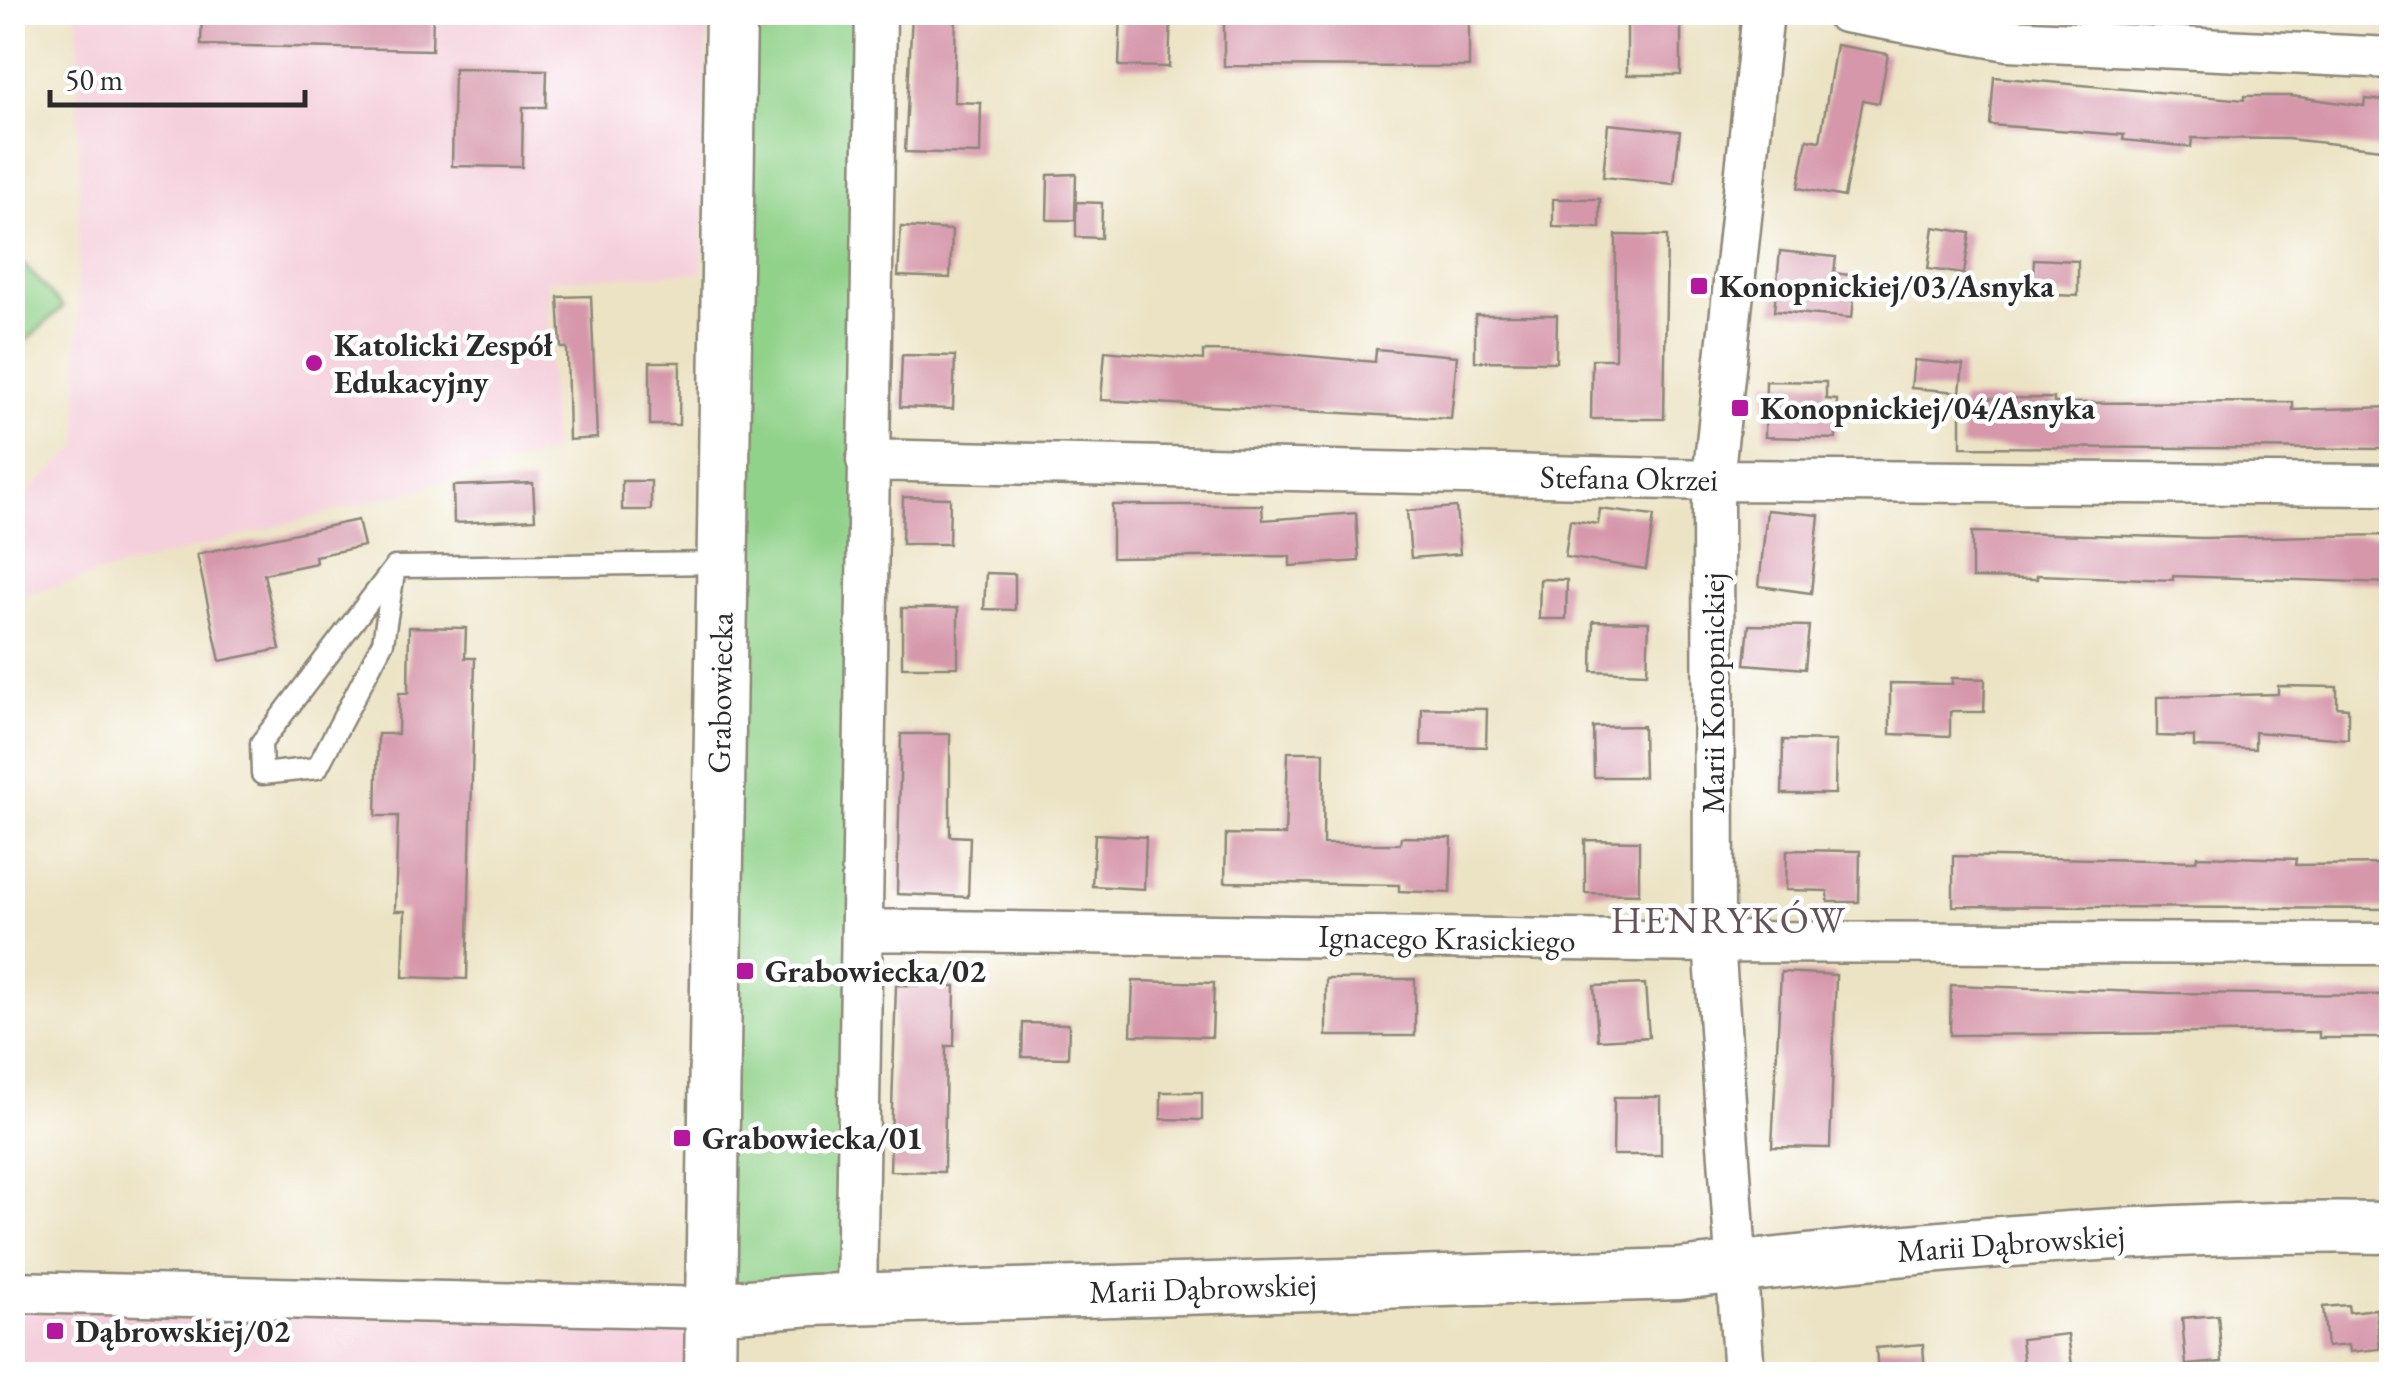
<svg xmlns="http://www.w3.org/2000/svg" width="2404" height="1387" font-family="'EB Garamond',serif">
<style>
.built{fill:#f4cfdc}
.green{fill:#91d28a;stroke:#5e7e5a;stroke-width:2.5}
.building{fill:#d697ab}
.lines{fill:none;stroke-linecap:round;stroke-linejoin:round}
.service-casing{stroke:#8c8778;stroke-width:25}
.minor-casing{stroke:#8c8778;stroke-width:45}
.tertiary-casing{stroke:#8c8778;stroke-width:55}
.service{stroke:#fff;stroke-width:20}
.minor{stroke:#fff;stroke-width:40}
.tertiary{stroke:#fff;stroke-width:50}
.poi-dot{fill:#b5179e;stroke:#fff;stroke-width:4}
.labels{text-anchor:middle;stroke-width:9;stroke-linejoin:round;paint-order:stroke}
.poi-label{font-size:32px;font-weight:bold;fill:#2b2b2b;stroke:#fff;text-anchor:start}
.street-label{font-size:32px;fill:#2b2b2b;stroke:#fff}
.quarter-label{font-size:38px;letter-spacing:2.5px;fill:#675158;stroke:#fff}
</style>
<rect width="100%" height="100%" fill="#fff"/>
<filter id="ink" filterUnits="userSpaceOnUse"><feTurbulence type="fractalNoise" baseFrequency=".01" numOctaves="2"/><feDisplacementMap in="SourceGraphic" scale="20" xChannelSelector="R" yChannelSelector="G"/><feConvolveMatrix kernelMatrix="1 2 1 2 8 2 1 2 1" color-interpolation-filters="sRGB"/></filter>
<filter id="wash" filterUnits="userSpaceOnUse"><feTurbulence type="fractalNoise" baseFrequency=".0048" numOctaves="4" result="noise"/><feDisplacementMap in="SourceGraphic" scale="40" xChannelSelector="R" yChannelSelector="G"/><feGaussianBlur stdDeviation="2.25" result="paint"/><feColorMatrix in="noise" values="0 0 0 0 0 0 0 0 0 0 0 0 0 0 0 0 0 1.4 0 .05"/><feComposite in="paint" operator="in"/></filter>
<g filter="url(#wash)">
<rect width="100%" height="100%" fill="#ece3c4"/>
<path class="built" d="M78,13H708L701,272L547,280L552,453L13,597V506L79,446Z
M13,1292L711,1308L710,1374H13Z"/>
<path class="green" d="M731,13H876L856,1299L711,1308Z
M13,253L63,307L13,353Z"/>
<g id="blocks">
<path class="building" d="M202,12H433L432,50L201,45Z
M912,12H956L954,102L981,103L980,154L905,152Z
M1121,12H1171L1169,67L1119,66Z
M1224,15L1469,16V67L1224,66Z
M1627,24H1681V75H1627Z
M1836,45L1888,54L1879,103L1863,100L1844,197L1798,188L1807,139L1820,141Z
M454,68L547,70L546,107H523L522,167L452,166Z
M1994,77L2244,100V96H2291L2364,106L2365,99L2392,101V150L2288,139L2192,138L2191,147L2123,140L2124,135L1990,125Z
M1608,124L1680,131L1674,184L1603,177Z
M1076,174L1075,220H1047L1048,175Z
M1553,199H1600V228L1553,227Z
M1076,202L1102,203L1101,238L1076,237Z
M901,227L952,230L950,278L898,276Z
M1934,227L1970,233L1964,274L1928,269Z
M1616,235L1667,236L1664,419H1591L1592,359H1615Z
M1780,251L1836,257L1834,273L1856,276L1852,318L1774,311Z
M2034,259L2078,261V296L2032,294Z
M591,296L597,438L569,440L567,348H561L558,297Z
M1475,315H1557L1556,362L1475,361Z
M1376,349L1457,356L1451,419L1101,400L1105,351L1203,360V351L1263,352L1375,362Z
M902,355L955,356L953,409L900,407Z
M1914,360L1963,365L1960,392L1911,388Z
M650,362H680L679,425H650Z
M1766,381L1826,382V399L1837,400L1836,439L1765,437Z
M2054,398V403L2293,402V410L2392,407V449L1961,447V399Z
M622,481H651V510H622Z
M533,483L535,519L454,523L453,486Z
M903,497L950,498L949,544H902Z
M1112,505H1262L1263,520L1356,513L1359,561L1290,566V556L1112,558Z
M1456,507L1460,554L1411,558L1407,511Z
M1600,509L1654,516L1646,569L1565,557L1570,520L1598,524Z
M1767,510L1819,515L1811,593L1759,586Z
M358,520L364,546L315,556L316,563L264,574L280,649L220,661L197,554Z
M1972,532L2203,538L2392,535V583L2173,576V580L2037,575V579L1972,578Z
M986,573L1015,574V610L984,609Z
M1540,579L1567,580L1566,619H1539Z
M902,608H958V667H902Z
M1593,621L1649,622L1647,673L1592,671Z
M1749,625L1809,626L1805,669L1745,664Z
M409,627L466,628L465,658H475L467,979L403,977L405,911H395L398,816H376L378,734H398L399,693H408Z
M1952,678L1985,679L1984,712H1950V736L1890,734V683L1952,684Z
M2278,686L2337,687V707L2348,708V739L2255,732V749L2194,747V737L2157,736V697L2278,694Z
M1422,708L1487,709L1486,747L1421,745Z
M1643,726L1644,777H1594L1593,727Z
M901,734H950V836L970,837L968,897L897,894Z
M1783,740L1836,741L1835,794H1782Z
M1288,752H1324L1323,844H1400L1401,837L1452,838L1450,893L1399,891V885L1225,882L1226,834L1285,835Z
M1095,834L1146,837L1144,889L1092,886Z
M1585,840L1639,841V894L1585,893Z
M1787,850L1860,851L1859,902H1828V891L1786,890Z
M1953,856L2196,861L2197,856L2296,859L2295,865L2392,864V909L1953,906Z
M1781,972L1836,975L1830,1148L1772,1147Z
M1326,979H1415V1036H1326Z
M1133,981L1214,983L1212,1037L1131,1035Z
M1645,984L1649,1037L1598,1040L1594,986Z
M896,985L955,986L954,1046H946L944,1172L890,1171Z
M1951,985L2167,993L2392,995V1038H2319V1032L1950,1035Z
M1023,1023L1069,1024L1068,1058L1022,1057Z
M1161,1092H1202V1120L1161,1119Z
M1614,1097H1661V1155H1613Z
M2348,1305L2349,1312L2376,1309L2380,1349L2350,1352L2349,1345L2327,1347L2323,1307Z
M2218,1315L2222,1362L2186,1365L2182,1318Z
M2068,1334L2073,1374H2025L2021,1339Z
M1923,1344L1925,1374H1878L1876,1348Z"/>
</g>
</g>
<g filter="url(#ink)">
<use href="#blocks" fill-opacity="0" stroke="#8c8778" stroke-width="2.5"/>
<g class="lines">
<defs>
<path id="service" d="M395,567L383,642L317,768L262,774L261,743L395,567L722,563"/>
<path id="minor" d="M1845,12L2008,40L2392,58
M867,460L1713,480L2392,485
M863,930L1714,942L2392,944
M12,1292L711,1308
M856,1299L876,12
M1744,1374L1714,942L1713,480L1763,12"/>
<path id="tertiary" d="M711,1308L812,1300L1679,1274C1915,1247 2153,1224 2392,1228
M710,1374L731,12"/>
</defs>
<use href="#service" class="service-casing"/>
<use href="#minor" class="minor-casing"/>
<use href="#tertiary" class="tertiary-casing"/>
<use href="#service" class="service"/>
<use href="#minor" class="minor"/>
<use href="#tertiary" class="tertiary"/>
</g>
</g>
<g class="poi-dot">
<rect x="1689" y="276" width="20" height="20" rx="5"/>
<circle cx="314" cy="363" r="10"/>
<rect x="1730" y="398" width="20" height="20" rx="5"/>
<rect x="735" y="961" width="20" height="20" rx="5"/>
<rect x="672" y="1128" width="20" height="20" rx="5"/>
<rect x="45" y="1321" width="20" height="20" rx="5"/>
</g>
<g class="labels">
<g class="poi-label">
<text x="1719" y="297">Konopnickiej/03/Asnyka</text>
<text x="334" y="356">Katolicki Zespół<tspan x="334" dy="37">Edukacyjny</tspan></text>
<text x="1760" y="419">Konopnickiej/04/Asnyka</text>
<text x="765" y="982">Grabowiecka/02</text>
<text x="702" y="1149">Grabowiecka/01</text>
<text x="75" y="1342">Dąbrowskiej/02</text>
</g>
<g class="street-label">
<text transform="translate(1629 478) rotate(1)" y="11">Stefana Okrzei</text>
<text transform="translate(720 693) rotate(-89)" y="11">Grabowiecka</text>
<text transform="translate(1713 693) rotate(-90)" y="11">Marii Konopnickiej</text>
<text transform="translate(1447 938) rotate(1)" y="11">Ignacego Krasickiego</text>
<text transform="translate(2011 1243) rotate(-4)" y="11">Marii Dąbrowskiej</text>
<text transform="translate(1203 1288) rotate(-2)" y="11">Marii Dąbrowskiej</text>
</g>
<g class="quarter-label">
<text x="1729" y="933">HENRYKÓW</text>
</g>
</g>
<rect width="2404" height="1387" fill="none" stroke="#fff" stroke-width="50"/>
<path d="M50 90v15h255v-15" fill="none" stroke="#2b2b2b" stroke-width="5"/>
<text x="65" y="90" font-size="30" fill="#2b2b2b" stroke="#ffffff" stroke-width="8" paint-order="stroke">50 m</text>
</svg>
